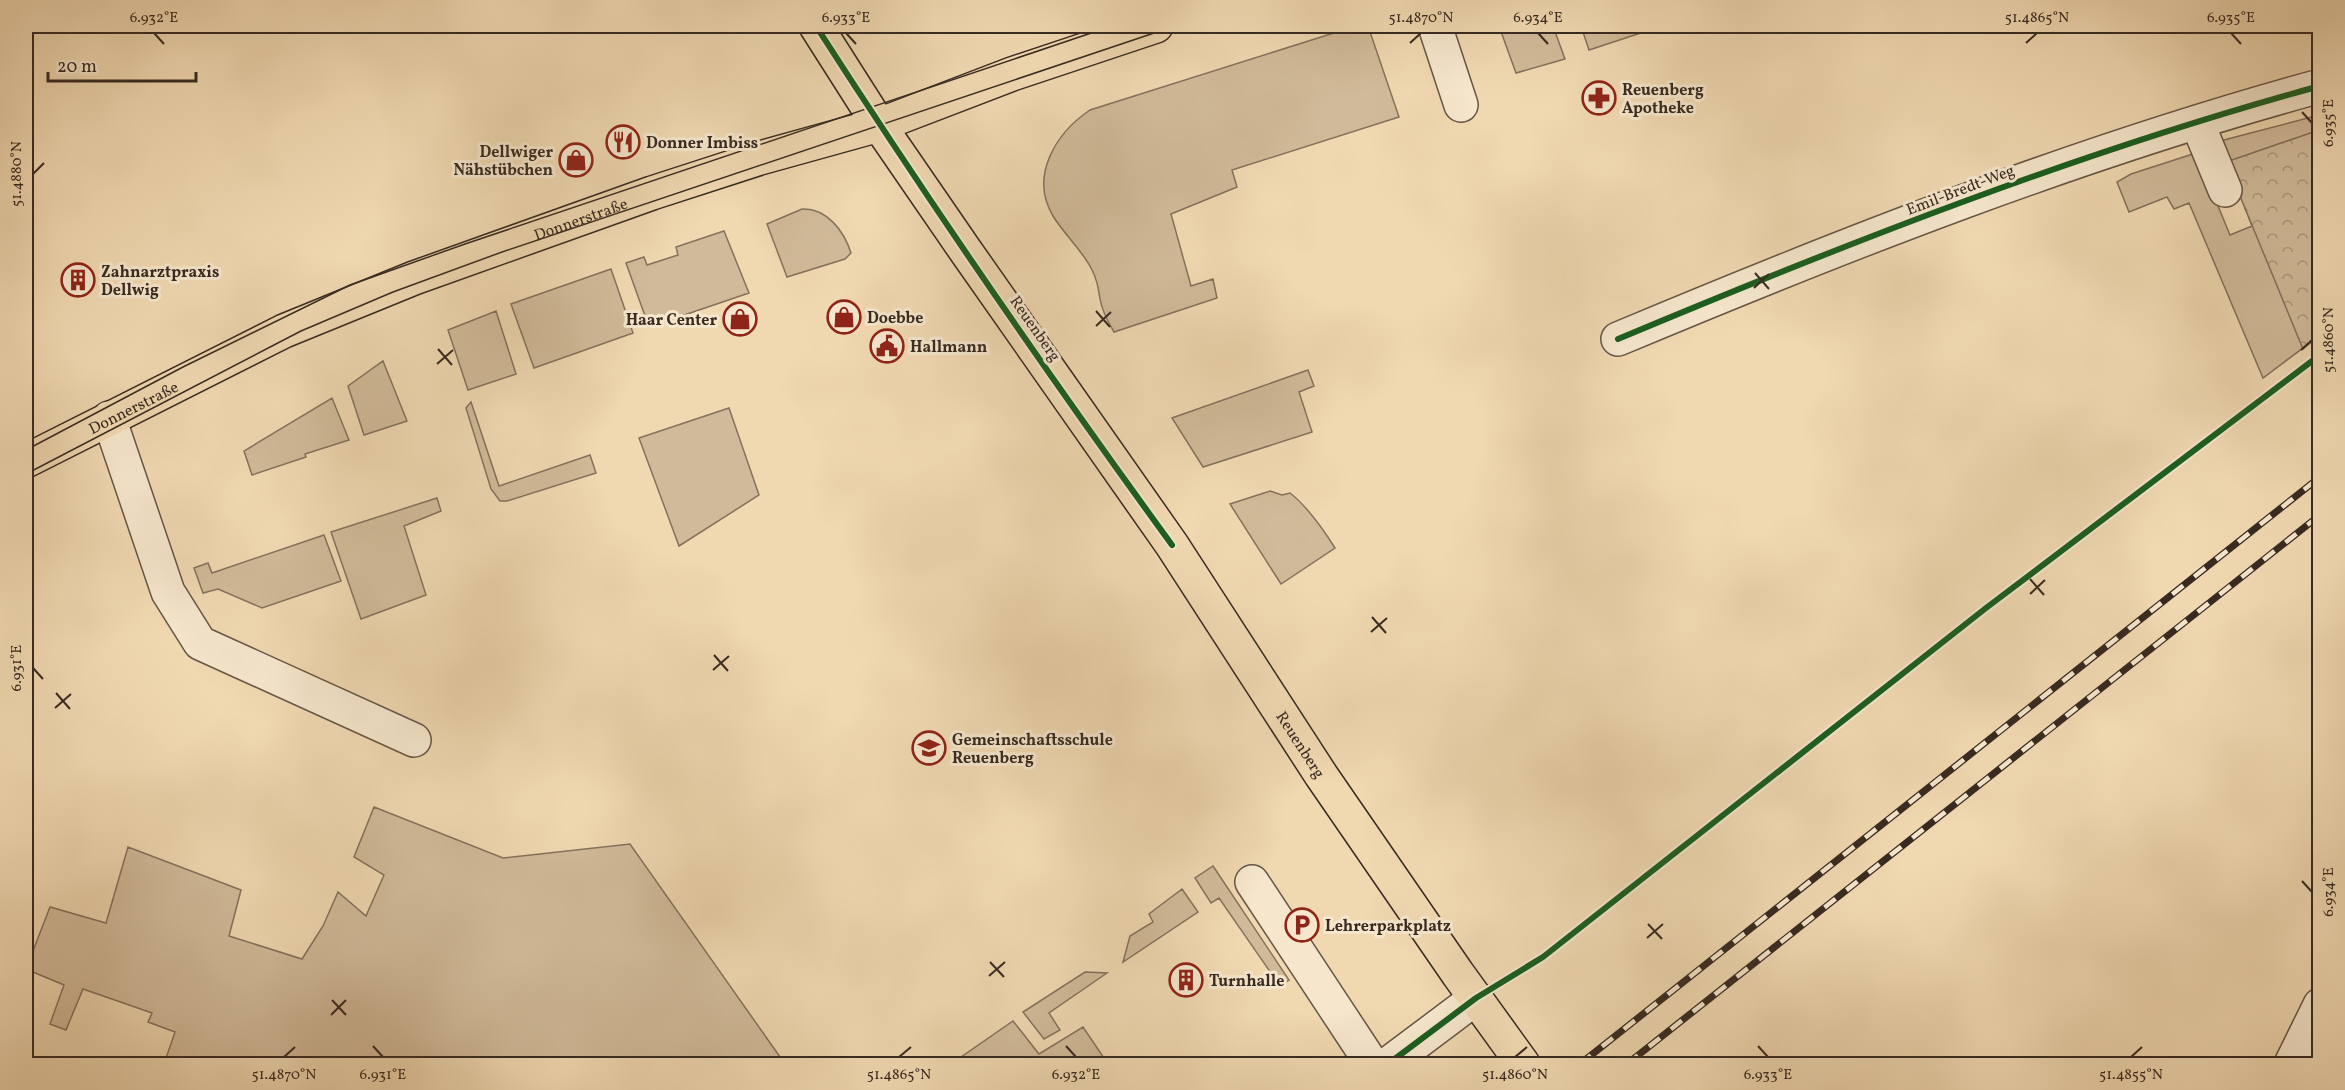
<svg xmlns="http://www.w3.org/2000/svg" width="2345" height="1090" font-family="Vollkorn,serif">
<style>
.grass{fill:#d1ba99;stroke:#84725d;stroke-width:1.5}
.park{fill:url(#park-crowns);stroke:#84725d;stroke-width:1.5}
.lines{fill:none;stroke-linecap:round;stroke-linejoin:round}
.minor-casing{stroke:#665645;stroke-width:36}
.major-casing{stroke:#382a21;stroke-width:36}
.minor{stroke:#f5e6cc;stroke-width:33}
.major{stroke:#f0d8b1;stroke-width:33}
.tram{stroke:#382a21;stroke-width:1.5}
.rail-casing{stroke:#382a21;stroke-width:7}
.rail{stroke:#f5e6cc;stroke-width:4.5;stroke-dasharray:14;stroke-linecap:butt}
.cycleway-casing{stroke:#f5e6cc;stroke-width:10}
.cycleway{stroke:#1b5e20;stroke-width:6}
.ticks{fill:none;stroke:#382a21;stroke-width:2}
.labels{text-anchor:middle;stroke-width:6;stroke-linejoin:round;paint-order:stroke}
.poi-label{font-size:16px;font-weight:bold;fill:#382a21;stroke:#f5e6cc;text-anchor:start}
.street-label{font-size:16px;fill:#382a21;stroke:#f5e6cc}
.neatline{fill:none;stroke:#382a21;stroke-width:2}
.ticks-label{font-size:15px;text-anchor:middle;fill:#382a21}
</style>
<defs>
<pattern id="park-crowns" width="20" height="18" patternUnits="userSpaceOnUse" patternTransform="scale(1.5)"><rect width="20" height="18" fill="#d1ba99"/><path d="M2 6a3 3 0 1 1 6 0M12 15a3 3 0 1 1 6 0" fill="none" stroke="#ab977c"/></pattern>
</defs>
<rect width="100%" height="100%" fill="#f0d8b1"/>
<filter id="stains"><feTurbulence type="fractalNoise" baseFrequency=".00333" numOctaves="4"/><feColorMatrix values="0 0 0 0 .2 0 0 0 0 .09 0 0 0 0 .02 0 0 0 .5 -.17"/></filter>
<radialGradient id="worn" r=".72"><stop offset=".6" stop-color="#630" stop-opacity="0"/><stop offset="1" stop-color="#630" stop-opacity=".3"/></radialGradient>
<path class="grass" d="M1356,26H1368L1399,117L1232,170L1237,187L1171,214L1191,286L1213,279L1217,298L1114,332C1108,322 1102,311 1100,299C1098,287 1097,279 1091,268C1081,249 1064,234 1053,216C1029,176 1056,133 1090,110Z
M1499,26H1553L1565,59L1516,73Z
M1581,26H1662L1589,50Z
M2319,115V336L2263,378L2189,203L2174,209L2167,197L2129,212L2117,182L2131,174L2196,153L2230,235L2252,226L2220,144L2224,140Z
M802,209C827,208 844,231 851,253L845,259L787,277L767,224Z
M724,231L749,293L649,327L626,263L644,257L647,265L678,255L676,247Z
M611,269L633,333L534,368L511,304Z
M496,311L516,374L468,390L448,330Z
M383,361L407,421L364,435L348,386Z
M1308,370L1314,386L1299,392L1312,432L1203,467L1172,418Z
M332,398L349,440L305,454L306,457L252,475L244,451Z
M471,402L499,486L590,455L596,473L507,501H500L491,489L466,408Z
M729,408L759,495L679,546L639,438Z
M1270,491L1282,495L1290,493C1308,507 1323,529 1335,548L1281,584L1230,504Z
M437,498L441,511L404,526L426,595L361,619L331,532Z
M324,535L341,581L262,608L218,589L203,593L194,568L208,563L212,573Z
M374,807L503,858L630,844L785,1064H164L175,1032L148,1022L152,1013L83,989L66,1030L50,1024L64,985L26,969L50,907L106,923L128,847L241,890L229,936L302,959L323,926L338,892L366,916L384,875L354,857Z
M1213,866L1289,980L1280,986L1219,898L1211,903L1195,878Z
M1182,889L1198,912L1123,962L1130,936L1153,922L1149,914Z
M1085,972L1107,973L1049,1013L1060,1030L1044,1039L1023,1012Z
M1013,1021L1039,1054L1083,1027L1108,1064H951Z"/>
<path class="park" d="M2319,130V336L2303,349L2226,162Z"/>
<g class="lines">
<defs>
<path id="minor" d="M1435,26L1461,105
M2197,122L2225,190
M1618,339C1847,243 2079,152 2320,86
M109,418L168,592L200,643L414,740
M1252,882L1372,1064
M1388,1064L1476,998
M2291,1064L2320,1005"/>
<g id="major">
<path id="s1" d="M816,26L879,125L965,250L1172,545L1321,775L1458,974L1523,1064"/>
<path id="s2" d="M26,461L284,331L414,278L652,193L760,158L879,125L1012,74L1156,26"/>
</g>
</defs>
<use href="#minor" class="minor-casing"/>
<use href="#major" class="major-casing"/>
<use href="#minor" class="minor"/>
<use href="#major" class="major"/>
<path class="tram" d="M26,450L183,367L350,285L465,244L1112,26
M26,474L301,331L393,292L502,252L1175,26"/>
<defs>
<path id="rail" d="M1580,1064L2320,477
M1627,1064L2320,515"/>
</defs>
<use href="#rail" class="rail-casing"/>
<use href="#rail" class="rail"/>
<defs>
<path id="cycleway" d="M816,26C929,202 1049,376 1172,545
M1618,339C1847,243 2079,152 2320,86
M1388,1064L1476,998L1543,957L1986,608L2320,355"/>
</defs>
<use href="#cycleway" class="cycleway-casing"/>
<use href="#cycleway" class="cycleway"/>
</g>
<path class="ticks" d="M154,33L164,44M846,33L856,44M1538,33L1548,44M2231,33L2241,44M1410,43L1421,33M2026,43L2037,33M2302,112L2312,123M33,174L44,163M1755,273L1769,289M1754,288L1769,274M1096,311L1110,327M1096,326L1111,312M438,349L452,365M2301,350L2312,340M437,364L453,350M2030,579L2044,595M2030,594L2045,580M1372,617L1386,633M1371,632L1387,618M714,655L728,671M33,668L43,679M713,670L729,656M56,693L70,709M55,708L71,694M2302,881L2312,892M1648,924L1662,939M1647,938L1663,924M990,962L1004,977M989,976L1005,962M332,1000L346,1015M331,1015L346,1000M373,1046L383,1057M1066,1046L1076,1057M1758,1046L1768,1057M284,1057L295,1047M899,1057L911,1047M1515,1057L1527,1047M2131,1057L2142,1047"/>
<defs>
<symbol id="pharmacy-ring" viewBox="-11 -11 22 22"><circle r="9.5" fill="#f5e6cc" stroke="#8f2418" stroke-width="1.5"/><path d="M-2-6h4v4h4v4h-4v4h-4v-4h-4v-4h4Z" fill="#8f2418"/></symbol>
<symbol id="restaurant-ring" viewBox="-11 -11 22 22"><circle r="9.5" fill="#f5e6cc" stroke="#8f2418" stroke-width="1.5"/><path d="M-5-6h1v4h1v-4h1v4h1v-4h1v5L-1.5 .5V6h-2V.5L-5-1ZM5-6V6H3V1.5H1.5Q1.5-4 5-6Z" fill="#8f2418"/></symbol>
<symbol id="shop-ring" viewBox="-11 -11 22 22"><circle r="9.5" fill="#f5e6cc" stroke="#8f2418" stroke-width="1.5"/><path d="M-5-2.5h2.3a2.7 3.5 0 0 1 5.4 0H5L5.5 6h-11ZM-1.5-2.5h3a1.5 2.3 0 0 0-3 0Z" fill="#8f2418"/></symbol>
<symbol id="building-ring" viewBox="-11 -11 22 22"><circle r="9.5" fill="#f5e6cc" stroke="#8f2418" stroke-width="1.5"/><path d="M-4-6H4V6H1V3H-1V6H-4ZM-2.5-4.3h1.7v1.8h-1.7ZM.8-4.3h1.7v1.8H.8ZM-2.5-1h1.7V.8h-1.7ZM.8-1h1.7V.8H.8Z" fill="#8f2418"/></symbol>
<symbol id="civic-ring" viewBox="-11 -11 22 22"><circle r="9.5" fill="#f5e6cc" stroke="#8f2418" stroke-width="1.5"/><path d="M-.6-6.5H3V-4.5H.6V-3L4-1V1h2V6H-6V1h2V-1L-.6-3ZM-1.2 2.5V6h2.4V2.5Z" fill="#8f2418"/></symbol>
<symbol id="school-ring" viewBox="-11 -11 22 22"><circle r="9.5" fill="#f5e6cc" stroke="#8f2418" stroke-width="1.5"/><path d="M0-5L7-2L0 1L-7-2ZM-4 1L0 2.5L4 1V4Q0 6-4 4Z" fill="#8f2418"/></symbol>
<symbol id="parking-ring" viewBox="-11 -11 22 22"><circle r="9.5" fill="#f5e6cc" stroke="#8f2418" stroke-width="1.5"/><path d="M-3.5-5.5H1a3.5 3.5 0 0 1 0 7H-1V5.5H-3.5ZM-1-3.4V-.6H.8a1.4 1.4 0 0 0 0-2.8Z" fill="#8f2418"/></symbol>
</defs>
<g fill-rule="evenodd">
<use href="#pharmacy-ring" x="1580" y="79" width="38" height="38"/>
<use href="#restaurant-ring" x="604" y="123" width="38" height="38"/>
<use href="#shop-ring" x="557" y="141" width="38" height="38"/>
<use href="#building-ring" x="59" y="261" width="38" height="38"/>
<use href="#shop-ring" x="825" y="298" width="38" height="38"/>
<use href="#shop-ring" x="721" y="300" width="38" height="38"/>
<use href="#civic-ring" x="868" y="327" width="38" height="38"/>
<use href="#school-ring" x="910" y="729" width="38" height="38"/>
<use href="#parking-ring" x="1283" y="906" width="38" height="38"/>
<use href="#building-ring" x="1167" y="961" width="38" height="38"/>
</g>
<g class="labels">
<g class="poi-label">
<text x="1622" y="95">Reuenberg<tspan x="1622" dy="18">Apotheke</tspan></text>
<text x="646" y="148">Donner Imbiss</text>
<text x="553" y="157" text-anchor="end">Dellwiger<tspan x="553" dy="18">Nähstübchen</tspan></text>
<text x="101" y="277">Zahnarztpraxis<tspan x="101" dy="18">Dellwig</tspan></text>
<text x="867" y="323">Doebbe</text>
<text x="717" y="325" text-anchor="end">Haar Center</text>
<text x="910" y="352">Hallmann</text>
<text x="952" y="745">Gemeinschaftsschule<tspan x="952" dy="18">Reuenberg</tspan></text>
<text x="1325" y="931">Lehrerparkplatz</text>
<text x="1209" y="986">Turnhalle</text>
</g>
<g class="street-label">
<text transform="translate(1960 189) rotate(-21)" y="6">Emil-Bredt-Weg</text>
<text dy="6" stroke="none"><textPath href="#s2" startOffset="606">Donnerstraße</textPath></text>
<text transform="translate(1036 328) rotate(55)" y="6">Reuenberg</text>
<text dy="6" stroke="none"><textPath href="#s2" startOffset="120">Donnerstraße</textPath></text>
<text dy="6" stroke="none"><textPath href="#s1" startOffset="867">Reuenberg</textPath></text>
</g>
</g>
<rect width="2345" height="1090" fill="none" stroke="#f0d8b1" stroke-width="66"/>
<path d="M48 72v9h148v-9" fill="none" stroke="#382a21" stroke-width="3"/>
<text x="57" y="72" font-size="18" fill="#382a21" stroke="#f5e6cc" stroke-width="4.5" paint-order="stroke">20 m</text>
<rect x="33" y="33" width="2279" height="1024" class="neatline"/>
<g class="ticks-label">
<text x="154" y="22">6.932°E</text>
<text x="846" y="22">6.933°E</text>
<text x="1421" y="22">51.4870°N</text>
<text x="1538" y="22">6.934°E</text>
<text x="2037" y="22">51.4865°N</text>
<text x="2231" y="22">6.935°E</text>
<text transform="translate(2328 123) rotate(-90)" y="5">6.935°E</text>
<text transform="translate(16 174) rotate(-90)" y="5">51.4880°N</text>
<text transform="translate(2328 340) rotate(-90)" y="5">51.4860°N</text>
<text transform="translate(16 668) rotate(-90)" y="5">6.931°E</text>
<text transform="translate(2328 892) rotate(-90)" y="5">6.934°E</text>
<text x="284" y="1079">51.4870°N</text>
<text x="383" y="1079">6.931°E</text>
<text x="899" y="1079">51.4865°N</text>
<text x="1076" y="1079">6.932°E</text>
<text x="1515" y="1079">51.4860°N</text>
<text x="1768" y="1079">6.933°E</text>
<text x="2131" y="1079">51.4855°N</text>
</g>
<rect width="100%" height="100%" filter="url(#stains)"/>
<rect width="100%" height="100%" fill="url(#worn)"/>
</svg>
